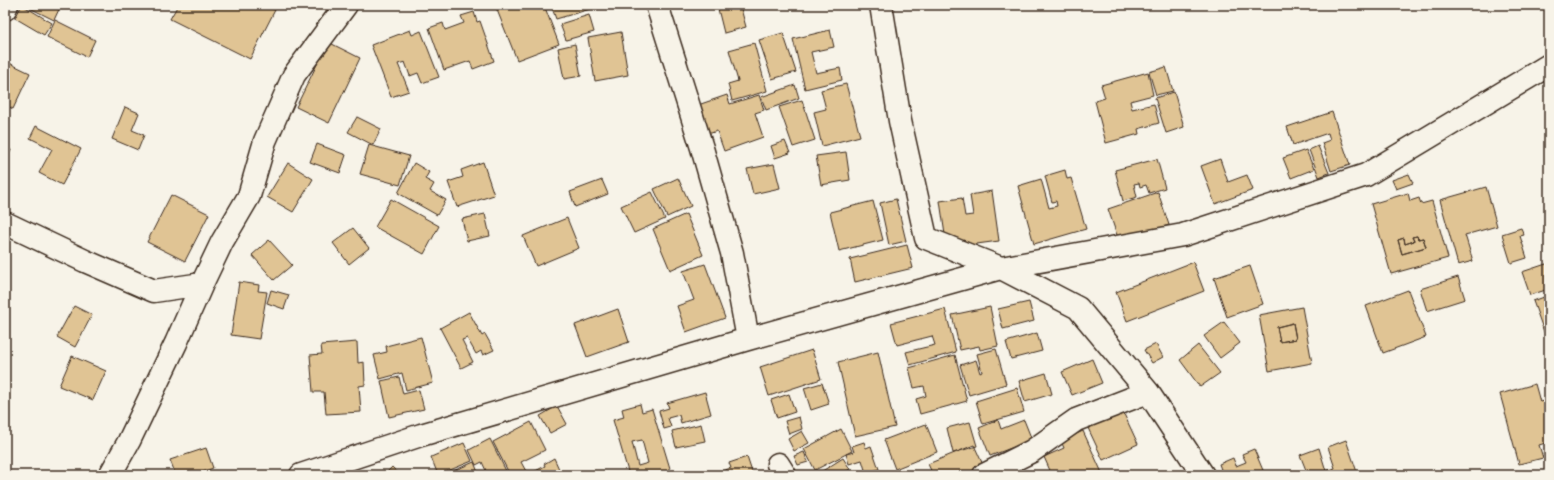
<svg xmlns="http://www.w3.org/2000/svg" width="1554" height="480" font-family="Dekko,sans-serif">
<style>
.building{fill:#e0c494;stroke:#3b2a1e;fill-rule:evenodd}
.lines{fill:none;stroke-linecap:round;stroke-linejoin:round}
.minor-casing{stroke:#3b2a1e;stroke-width:25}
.minor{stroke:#f7f3e8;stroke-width:22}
</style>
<rect width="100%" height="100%" fill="#f7f3e8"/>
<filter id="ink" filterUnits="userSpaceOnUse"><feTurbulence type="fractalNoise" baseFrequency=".025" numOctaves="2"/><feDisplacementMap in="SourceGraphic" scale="8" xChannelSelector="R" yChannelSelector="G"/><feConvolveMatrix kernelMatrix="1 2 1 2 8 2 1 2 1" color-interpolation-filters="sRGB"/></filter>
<g filter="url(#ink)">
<path class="building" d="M22,5L52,23L44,35L15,18Z
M26,5H61L54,20L26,6Z
M178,5H265L275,10L250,59L170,19Z
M495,5H544L559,44L517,60Z
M551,5H604L556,19Z
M717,5H740L746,27L724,33Z
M474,12L477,22L480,21L494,61L473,69L470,61L444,70L429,28L443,23L445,30L464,23L461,16Z
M589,15L594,32L566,40L560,24Z
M55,20L95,40L87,57L47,37Z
M410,30L412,35L421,31L439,77L422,83L418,73L410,76L405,62L398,64L409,91L391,97L371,45Z
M830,30L834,47L811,52L816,73L840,68L842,80L805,89L793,39Z
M621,32L628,75L595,81L588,38Z
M783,33L796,72L772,79L759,40Z
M328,42L360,58L329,123L296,107Z
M754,43L767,91L732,101L728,84L738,81L729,50Z
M575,44L581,76L564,79L558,48Z
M5,61L30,73L13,109L5,105Z
M1166,67L1173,91L1156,95L1149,72Z
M1148,72L1153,95L1130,101L1132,109L1154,104L1159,123L1138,129L1139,134L1106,143L1095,101L1105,98L1101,85Z
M846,84L860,136L822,146L814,112L826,109L821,90Z
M795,85L799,98L766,110L761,97Z
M1174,92L1184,127L1166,133L1155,98Z
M727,95L730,104L759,95L764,110L755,113L763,137L724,151L717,131L708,134L698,105Z
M802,100L815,140L793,147L779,107Z
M125,107L139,113L132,130L144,135L138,150L112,139Z
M1332,112L1350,165L1331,171L1322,143L1330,140L1328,133L1293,145L1287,127Z
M357,117L381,129L373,145L348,132Z
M36,126L81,149L62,185L39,173L52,149L30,138Z
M785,141L790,153L775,158L771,146Z
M317,144L346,155L340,173L310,162Z
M369,145L409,156L400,185L360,174Z
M1318,146L1329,173L1319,177L1309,150Z
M5,147L11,150L5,163Z
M1306,150L1314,169L1291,178L1283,158Z
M846,152L850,180L821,185L816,156Z
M1157,159L1165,188L1149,193L1146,185L1140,187L1139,183L1134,184L1137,197L1123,201L1115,170Z
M1220,159L1228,182L1247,175L1253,190L1215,204L1201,166Z
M483,162L494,195L457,207L448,182L463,177L461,170Z
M288,163L313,179L293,212L267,197Z
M414,163L429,172L425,179L434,184L430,191L446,200L437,215L398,193Z
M774,164L780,188L753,194L747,169Z
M1065,170L1067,179L1071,178L1086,229L1034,244L1018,186L1041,179L1049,208L1057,206L1056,201L1052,202L1045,176Z
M1409,174L1413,183L1396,189L1392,180Z
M678,178L691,206L667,217L654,189Z
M602,180L608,194L575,207L570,192Z
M1486,187L1497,226L1465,235L1473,261L1458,265L1440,200Z
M992,191L999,241L947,248L940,201L962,198L965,216L973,215L970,195Z
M652,192L665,219L634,233L621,206Z
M1158,192L1169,225L1119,241L1108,209Z
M1408,193L1410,201L1419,198L1421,204L1432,201L1448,258L1391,274L1371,204ZM1417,236L1418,239L1423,238L1426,247L1402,254L1398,240L1404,238L1405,244L1414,241L1412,237Z
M171,195L209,214L185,261L147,242Z
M391,199L439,226L424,254L375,227Z
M896,199L906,241L889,245L880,203Z
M873,201L883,240L839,251L830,212Z
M485,214L490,236L467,241L462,219Z
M686,214L703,255L670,270L653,229Z
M567,218L579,248L536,266L523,236Z
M353,228L369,248L349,264L333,243Z
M1521,228L1524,235L1520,236L1527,258L1511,263L1502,234Z
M1417,236L1418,239L1423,238L1426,247L1402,254L1398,240L1404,238L1405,244L1414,241L1412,237Z
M269,240L292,265L274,280L252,255Z
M907,245L913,268L855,282L850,259Z
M1193,262L1204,291L1127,321L1116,292Z
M1549,263V289L1530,295L1522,272Z
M705,264L725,318L686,332L677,306L694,300L683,271Z
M1250,266L1263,304L1227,317L1214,278Z
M1458,277L1465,299L1427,311L1420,289Z
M239,282L259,285L258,291L267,292L259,339L231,335Z
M271,290L289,295L284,309L267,303Z
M1408,290L1426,337L1383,353L1366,306Z
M1547,296L1549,304V342L1548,343L1533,301Z
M1029,302L1034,321L1003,329L998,309Z
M74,306L92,315L75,347L57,337Z
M990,307L998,346L980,350L979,346L960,350L952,315Z
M1302,307L1312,363L1269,371L1259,315ZM1293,323L1296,339L1280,342L1277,327Z
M618,309L629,342L587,357L575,325Z
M945,309L956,352L910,365L906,352L935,345L932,336L897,345L891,323Z
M469,312L482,336L485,334L494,350L483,355L481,351L476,354L467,338L462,340L473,362L461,368L440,328Z
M1224,322L1240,343L1220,358L1204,336Z
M1293,323L1296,339L1280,342L1277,327Z
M1037,333L1042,351L1011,359L1006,342Z
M421,337L433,383L406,390L402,373L380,379L374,355L387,352L386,346Z
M357,342L358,363L364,362L365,385L359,386L361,412L326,414L324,392H313L310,355L322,354L321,345Z
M1156,344L1163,357L1152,363L1144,350Z
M1198,345L1220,373L1200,387L1180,360Z
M996,349L1006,384L969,395L960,365L976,360L980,373L982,372L977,354Z
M812,350L821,379L769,396L760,367Z
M878,352L895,427L855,436L838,362Z
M955,355L967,401L920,414L916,399L926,396L924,386L914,388L909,368Z
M72,356L106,371L93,400L59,386Z
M1092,359L1102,383L1072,395L1062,372Z
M1046,373L1052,394L1025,402L1019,381Z
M399,377L403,394L419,390L424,409L389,417L381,381Z
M822,383L829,404L811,410L804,388Z
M1535,384L1540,402L1549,399V442L1539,445L1543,458L1519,464L1500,394Z
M1017,388L1024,412L983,424L976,401Z
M705,392L711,414L681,423L679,415L668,418L671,427L664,429L659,411L669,408L667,403Z
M789,394L795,412L777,418L771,400Z
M640,404L642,412L652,409L672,475H629L613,420L624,417L622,409ZM642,440L648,463L638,466L632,442Z
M557,406L567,424L550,433L540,416Z
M1123,412L1138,444L1103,460L1088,428Z
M799,417L802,429L789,434L785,421Z
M998,420L1001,429L1024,420L1032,440L990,456L979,428Z
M531,422L545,450L521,462L528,475H515L514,473L510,475L493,442Z
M970,422L977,446L953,453L947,428Z
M701,424L705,441L676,447L672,431Z
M926,424L937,452L895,469L884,440Z
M841,429L852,451L815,470L804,449Z
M802,431L809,443L794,451L788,439Z
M1083,431L1103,475H1052L1044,457L1064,448L1061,441Z
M490,439L508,475H488L482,462L476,465L469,450Z
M1346,440L1358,475H1308L1300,455L1319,448L1326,471L1335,468L1328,447Z
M864,442L866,448L871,446L879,469L866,473L862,460L849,464L846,454L854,452L852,446Z
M464,443L472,461L438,475L431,457Z
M974,445L984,467L964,475H933L928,464Z
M206,448L213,468L195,475H176L170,460Z
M1254,449L1265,475H1223L1219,464L1233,458L1236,466L1246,462L1242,454Z
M804,452L808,462L798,465L794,456Z
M747,457L753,475H720L719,472L731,468L729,463Z
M554,458L559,469L552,472L554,475H528L545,466L544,464Z
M843,458L850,469L840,475H816Z
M474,462L479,475H444Z
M392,467L400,475H384Z
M880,470L882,475H867Z"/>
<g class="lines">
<defs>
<path id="minor" d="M657,5L702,148L732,253L748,339
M881,5L900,121L926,238L1001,268L1183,235L1366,175L1549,65
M5,9L7,5
M5,223L85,261L154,291L202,284
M778,464L785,475
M110,475L129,441L176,343L202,284L222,242L249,196L265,141L294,75L346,5
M301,475L421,435L748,339L1001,268L1078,308L1148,392L1203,475
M984,475L1032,451L1076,420L1148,392"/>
</defs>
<use href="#minor" class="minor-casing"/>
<use href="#minor" class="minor"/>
</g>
</g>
<rect width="1554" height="480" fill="none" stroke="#f7f3e8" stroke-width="20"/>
<rect x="10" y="10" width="1534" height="460" fill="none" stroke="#3b2a1e" stroke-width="1.5" filter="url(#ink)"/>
</svg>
